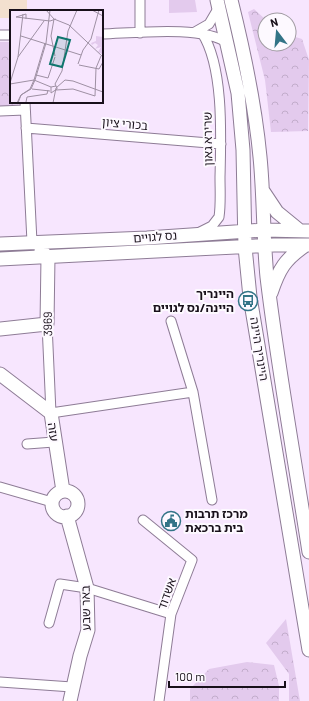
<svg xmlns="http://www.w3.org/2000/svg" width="309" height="701" font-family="Barlow,'Noto Sans Hebrew',sans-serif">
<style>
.education{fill:#f3e0cf}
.park{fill:url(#park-crowns)}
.garden{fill:#e3caed}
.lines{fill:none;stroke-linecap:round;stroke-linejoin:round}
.street-casing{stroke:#8e7c96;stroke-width:11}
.secondary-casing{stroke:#8e7c96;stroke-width:15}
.street{stroke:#fff;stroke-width:9}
.secondary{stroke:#fff;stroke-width:13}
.labels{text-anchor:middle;stroke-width:4;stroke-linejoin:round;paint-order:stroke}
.street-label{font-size:12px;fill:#18101a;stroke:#fdf9ff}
.poi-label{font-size:12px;font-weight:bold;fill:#18101a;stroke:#fdf9ff;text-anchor:end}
.inset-road{fill:none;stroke:#9e90a3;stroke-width:1}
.view{fill:#0f766e;fill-opacity:0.15;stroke:#0f766e;stroke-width:2}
.inset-edge{fill:none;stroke:#18101a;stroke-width:2}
</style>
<defs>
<pattern id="park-crowns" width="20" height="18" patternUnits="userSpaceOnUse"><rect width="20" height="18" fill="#e3caed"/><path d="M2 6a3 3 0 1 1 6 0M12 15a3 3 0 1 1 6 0" fill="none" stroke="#c2accb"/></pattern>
</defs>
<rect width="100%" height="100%" fill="#f7e6fe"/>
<path class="education" d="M0,0H27V11H11V18H0Z"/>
<path class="park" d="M254,9L266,20H265V44H289V35L302,39L309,60L308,131L271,132L265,80L248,12Z
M0,42H11V102H20L21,104L0,107Z
M286,619L300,701H289V674L266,643Z
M247,662L274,665L279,686V701H190V689L209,669Z"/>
<path class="garden" d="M169,0H195L197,12L169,13Z"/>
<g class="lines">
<defs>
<path id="street" d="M195,32L209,24L219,7
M140,33V0
M102,34C135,33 202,25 228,43
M0,35H11
M25,102L32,242
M0,111L25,110
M26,128L221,144
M200,232L212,226L219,217C221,204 220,190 220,177C221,137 224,67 202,33
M171,321L193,392L212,500
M47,324L51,413L193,392
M27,444L54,442
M0,487L52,502
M143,520L192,560L171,614L159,701
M49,623L60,584L87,588L171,614
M0,682L72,687"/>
<path id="secondary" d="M217,0L238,93L243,150L245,247L250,297L309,650
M231,0C244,52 255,104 260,157C264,197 263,237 267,277C278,369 295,461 309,552
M263,191L277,212L299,230
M0,244L147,238L264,230L309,231
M0,259L274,245H309
M271,293C279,269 285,259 306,245
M0,329L47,324L48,257L41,251
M0,374L51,413L63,491
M52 504a13 13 0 1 1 26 0a13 13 0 1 1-26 0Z
M67,516L87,588L88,630L80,656L70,701"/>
</defs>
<use href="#street" class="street-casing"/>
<use href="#secondary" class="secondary-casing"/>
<use href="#street" class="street"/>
<use href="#secondary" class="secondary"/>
</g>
<defs>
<symbol id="bus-ring" viewBox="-11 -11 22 22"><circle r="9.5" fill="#fdf9ff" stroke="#337487" stroke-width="1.5"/><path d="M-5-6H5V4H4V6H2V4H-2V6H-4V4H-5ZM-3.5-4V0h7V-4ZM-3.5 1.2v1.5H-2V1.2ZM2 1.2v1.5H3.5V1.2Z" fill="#337487"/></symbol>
<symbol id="civic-ring" viewBox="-11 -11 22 22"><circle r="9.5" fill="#fdf9ff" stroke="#337487" stroke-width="1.5"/><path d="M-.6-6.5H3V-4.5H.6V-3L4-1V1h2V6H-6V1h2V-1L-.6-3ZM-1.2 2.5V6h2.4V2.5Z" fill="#337487"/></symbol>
</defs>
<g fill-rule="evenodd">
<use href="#bus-ring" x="237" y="290" width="22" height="22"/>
<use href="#civic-ring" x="160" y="510" width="22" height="22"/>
</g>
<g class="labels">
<g class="street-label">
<text transform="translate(125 124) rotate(5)" y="4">בכורי ציון</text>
<text transform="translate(208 139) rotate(-91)" y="4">שרירא גאון</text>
<text transform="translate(155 237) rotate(-4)" y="4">נס לגויים</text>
<text transform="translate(48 324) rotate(-91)" y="4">3969</text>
<text transform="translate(259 349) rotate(81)" y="4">היינריך היינה</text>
<text transform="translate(53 432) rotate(82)" y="4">עזה</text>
<text transform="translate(167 594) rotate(-70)" y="4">אשדוד</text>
<text transform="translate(86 608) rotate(-91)" y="4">באר שבע</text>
</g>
<g class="poi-label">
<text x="234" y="298">היינריך<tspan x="234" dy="14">היינה/נס לגויים</tspan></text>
<text x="185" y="518" text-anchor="start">מרכז תרבות<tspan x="185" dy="14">בית ברכאת</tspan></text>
</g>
</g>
<g transform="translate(10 10)">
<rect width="93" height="93" fill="#f7e6fe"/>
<path d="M86,26L93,27L92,44L88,42L91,37L85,39L88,35L85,33L82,35L81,33L86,31Z" fill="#e3caed"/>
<path class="inset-road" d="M36,0L44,9L59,15M82,0L93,6M6,7L40,11L46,9M6,7L16,4V9M44,9L41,26L45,46M59,15L93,47M11,26L71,45M8,47L34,11M68,54L73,40L81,29L89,0M69,55L89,59L93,52M26,65L38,68L45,47M0,73L8,47L13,4M0,74L24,70L35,33M46,76L41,77V83L47,79V78L45,74L52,61L58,21L67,0M22,79L40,81M46,80L63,79L85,86M85,86L86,58L91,46M16,92L17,87L37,84L38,80M7,93L11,85L20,79L24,70L41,77M8,93L11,85L21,79L25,70L36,33L40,0M43,93L46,78L55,70L63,71L93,82"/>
<path class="view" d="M48,27L60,30L52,57L40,54Z"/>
<rect width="93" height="93" class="inset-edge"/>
</g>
<g transform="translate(277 32) rotate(344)"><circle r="19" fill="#fdf9ff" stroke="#a19ca3"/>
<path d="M0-3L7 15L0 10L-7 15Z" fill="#337487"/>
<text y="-6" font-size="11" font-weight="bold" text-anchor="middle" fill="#18101a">N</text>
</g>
<path d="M169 681v6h116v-6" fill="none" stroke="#18101a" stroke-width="2"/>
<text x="175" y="681" font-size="12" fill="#18101a" stroke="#fdf9ff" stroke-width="3" paint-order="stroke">100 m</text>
</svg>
